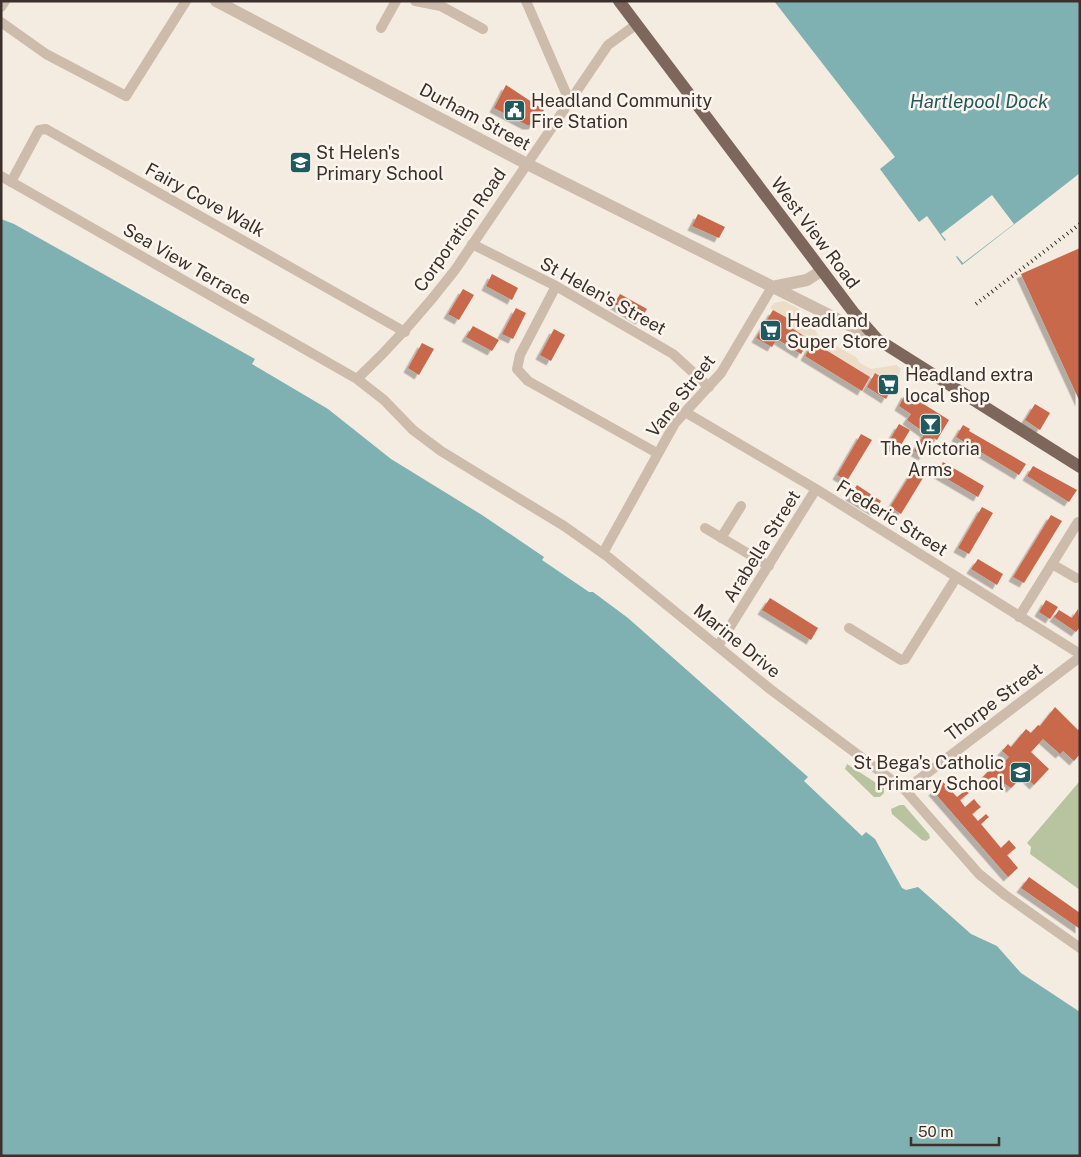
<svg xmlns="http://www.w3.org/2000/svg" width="1081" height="1157" font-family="'Public Sans',sans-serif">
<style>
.green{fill:#b8c4a0}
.plaza{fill:#ecdcc8}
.water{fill:#7fb0b2}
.pier{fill:#f4ebe1}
.building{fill:#c8694b;filter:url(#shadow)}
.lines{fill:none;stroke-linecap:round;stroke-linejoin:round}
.minor{stroke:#cdbbac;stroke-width:10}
.tertiary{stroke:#cdbbac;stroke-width:12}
.primary{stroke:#7d675c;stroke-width:12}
.rail{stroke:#3b302b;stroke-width:4;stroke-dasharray:1 4;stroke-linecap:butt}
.labels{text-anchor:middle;stroke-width:5;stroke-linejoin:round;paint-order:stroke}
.poi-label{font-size:18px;fill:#3b302b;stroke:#fbf5ee;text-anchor:start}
.street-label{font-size:18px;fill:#3b302b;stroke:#fbf5ee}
.water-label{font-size:19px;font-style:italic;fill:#1f5a5e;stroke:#fbf5ee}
</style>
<defs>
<filter id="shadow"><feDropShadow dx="-4.5" dy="4.5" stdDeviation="0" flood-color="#0004"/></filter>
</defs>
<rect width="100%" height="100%" fill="#f4ebe1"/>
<path class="green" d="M847,764L884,788V793L880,797H874L845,769Z
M1079,782H1080V890L1030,854L1031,847L1027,843Z
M900,805H904L929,834L930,838L926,841L922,840L892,814L891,809Z"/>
<path class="plaza" d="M784,301L799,309L800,322L816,331L818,336L856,357L860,363L871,369L896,365L901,369L894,385L875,373L870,377L786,324L789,319L770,308L774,303Z"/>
<path class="water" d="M774,1H1080V173L962,265L927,216L919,222L880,169L895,157Z
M1,219L14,224L255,359L252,364L328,409L391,459L482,515L544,557L542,560L589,592H593L628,618L808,777L804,781L862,836L866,832L875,839L902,888L906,890L918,887L971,934L997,946L1021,973L1080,1012V1156H1Z"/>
<path class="pier" d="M992,195L1014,224L963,263L957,256L954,258L943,242L946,240L941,234Z"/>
<path class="building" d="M506,85L544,110L533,125H527L494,108Z
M698,214L725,227L719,238L692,226Z
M1080,248V402L1021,274Z
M492,274L518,288L512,300L486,286Z
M463,289L474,295L459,320L448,314Z
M620,294L647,309L640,320L614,304Z
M516,308L526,313L513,339L502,334Z
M773,310L789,319L786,324L810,340L801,354L777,339L772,347L756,338Z
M473,326L499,340L492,351L466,337Z
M554,329L565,335L551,361L540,355Z
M813,342L870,377L862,391L805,356Z
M422,343L434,349L419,375L408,368Z
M875,373L894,385L886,399L867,387Z
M906,393L949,420L937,440L934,438L923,456L914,451L925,433L907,420L911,414L899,406Z
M1035,404L1050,413L1040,430L1025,420Z
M899,424L910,430L898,450L888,443Z
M963,425L970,429L969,431L1026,464L1019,475L956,437Z
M861,434L872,440L847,481L837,475Z
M943,462L984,486L978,497L937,473Z
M1033,466L1077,490L1069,502L1027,476Z
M915,467L926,473L901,514L890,507Z
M857,485L881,501L875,511L850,496Z
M982,507L993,513L969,554L958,548Z
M1051,515L1062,521L1024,583L1013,577Z
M978,559L1003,574L997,585L971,569Z
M770,598L818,628L811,640L762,610Z
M1046,600L1058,607L1050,619L1039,612Z
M1078,609L1080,627L1076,632L1054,617L1059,610L1072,618Z
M1055,707L1078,730L1080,727V754L1074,761L1063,751L1060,754L1043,739L1031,752L1049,769L1034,785L1016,767L1013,770L1021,778L1011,788L1002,782L997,787L988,782L985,785L980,780L995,764L999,767L1009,757L1002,751L1008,744L1011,747L1026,729L1031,733L1038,725L1040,726Z
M943,782L957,797L966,790L969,793L960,800L965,807L974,799L978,804L981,807L972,814L978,821L986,814L989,817L981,824L1001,848L1009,840L1016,848L1007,855L1018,868L1008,877L933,791Z
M1029,877L1080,913V929L1021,888Z"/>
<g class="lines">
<path class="minor" d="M415,1L441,6L483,29
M526,1L569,100
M1,7L5,1
M1,22L46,54L126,96L186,1
M381,28L396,1
M1,176L357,379L384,400L413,430L441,451L564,526L608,557L770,689L905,790L979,874L1005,895L1080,948
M11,182L39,130L46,129L405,332
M472,244L556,286L673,354L709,387
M556,286L520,355L517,369L528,381L657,453
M357,379C393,345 425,309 455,270L608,45L637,24
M685,412L816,489L1080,654
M705,528L769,566
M721,538L741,506
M603,553L675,423L721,373L772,287
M1052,564L1076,578
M1019,617L1078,522
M849,628L901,660L905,659L956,578
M718,646L816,489
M905,790L1080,657"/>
<path class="tertiary" d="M216,1L527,164L875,338
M772,287L807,280L821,271"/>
<path class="primary" d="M619,1L854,313L877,339L1080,467"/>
<path class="rail" d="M976,304L1080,224"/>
</g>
<defs>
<symbol id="civic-square" viewBox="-11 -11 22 22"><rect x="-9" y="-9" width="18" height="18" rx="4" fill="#1f5a5e" stroke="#fbf5ee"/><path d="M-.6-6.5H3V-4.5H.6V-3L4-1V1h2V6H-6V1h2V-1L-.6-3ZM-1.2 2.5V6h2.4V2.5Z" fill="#fff"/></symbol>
<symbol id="school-square" viewBox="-11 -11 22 22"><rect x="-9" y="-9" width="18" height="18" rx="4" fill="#1f5a5e" stroke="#fbf5ee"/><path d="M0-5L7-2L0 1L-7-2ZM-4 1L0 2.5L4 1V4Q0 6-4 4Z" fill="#fff"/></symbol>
<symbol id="supermarket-square" viewBox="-11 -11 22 22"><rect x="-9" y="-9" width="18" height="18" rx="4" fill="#1f5a5e" stroke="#fbf5ee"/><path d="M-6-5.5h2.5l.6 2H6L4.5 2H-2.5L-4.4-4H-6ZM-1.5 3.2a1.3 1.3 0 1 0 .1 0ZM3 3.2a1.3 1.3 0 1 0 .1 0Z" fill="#fff"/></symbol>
<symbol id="bar-square" viewBox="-11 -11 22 22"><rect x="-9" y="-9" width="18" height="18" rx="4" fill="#1f5a5e" stroke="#fbf5ee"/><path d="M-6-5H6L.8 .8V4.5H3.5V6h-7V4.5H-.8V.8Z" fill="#fff"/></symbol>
</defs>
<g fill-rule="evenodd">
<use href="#civic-square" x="502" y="98" width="25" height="25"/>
<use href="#school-square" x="288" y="150" width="25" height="25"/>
<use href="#supermarket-square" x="758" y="318" width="25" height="25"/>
<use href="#supermarket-square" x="876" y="372" width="25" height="25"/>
<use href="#bar-square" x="918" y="412" width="25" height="25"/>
<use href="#school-square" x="1008" y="760" width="25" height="25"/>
</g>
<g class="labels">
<g class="poi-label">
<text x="531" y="107">Headland Community<tspan x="531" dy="21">Fire Station</tspan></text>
<text x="316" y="159">St Helen's<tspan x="316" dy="21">Primary School</tspan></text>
<text x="787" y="327">Headland<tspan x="787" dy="21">Super Store</tspan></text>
<text x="905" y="381">Headland extra<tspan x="905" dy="21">local shop</tspan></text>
<text x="930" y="455" text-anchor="middle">The Victoria<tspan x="930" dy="21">Arms</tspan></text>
<text x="1004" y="769" text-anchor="end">St Bega's Catholic<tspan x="1004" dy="21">Primary School</tspan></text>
</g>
<g class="street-label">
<text transform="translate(475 117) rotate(28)" y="6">Durham Street</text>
<text transform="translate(205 200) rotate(29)" y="6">Fairy Cove Walk</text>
<text transform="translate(460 230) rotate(-55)" y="6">Corporation Road</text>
<text transform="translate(815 233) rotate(53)" y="6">West View Road</text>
<text transform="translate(187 264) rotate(30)" y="6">Sea View Terrace</text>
<text transform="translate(603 296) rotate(29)" y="6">St Helen's Street</text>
<text transform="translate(681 396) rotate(-52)" y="6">Vane Street</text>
<text transform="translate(892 518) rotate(32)" y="6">Frederic Street</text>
<text transform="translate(762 546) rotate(-58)" y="6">Arabella Street</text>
<text transform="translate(737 641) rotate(39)" y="6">Marine Drive</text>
<text transform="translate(994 702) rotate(-37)" y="6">Thorpe Street</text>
</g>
<g class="water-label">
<text x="979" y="108">Hartlepool Dock</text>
</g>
</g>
<rect width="1081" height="1157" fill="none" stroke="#3b302b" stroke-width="5"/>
<path d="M911 1137v8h88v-8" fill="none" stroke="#3b302b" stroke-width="2.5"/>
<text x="918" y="1137" font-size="15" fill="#3b302b" stroke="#fbf5ee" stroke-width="4" paint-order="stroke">50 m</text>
</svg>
